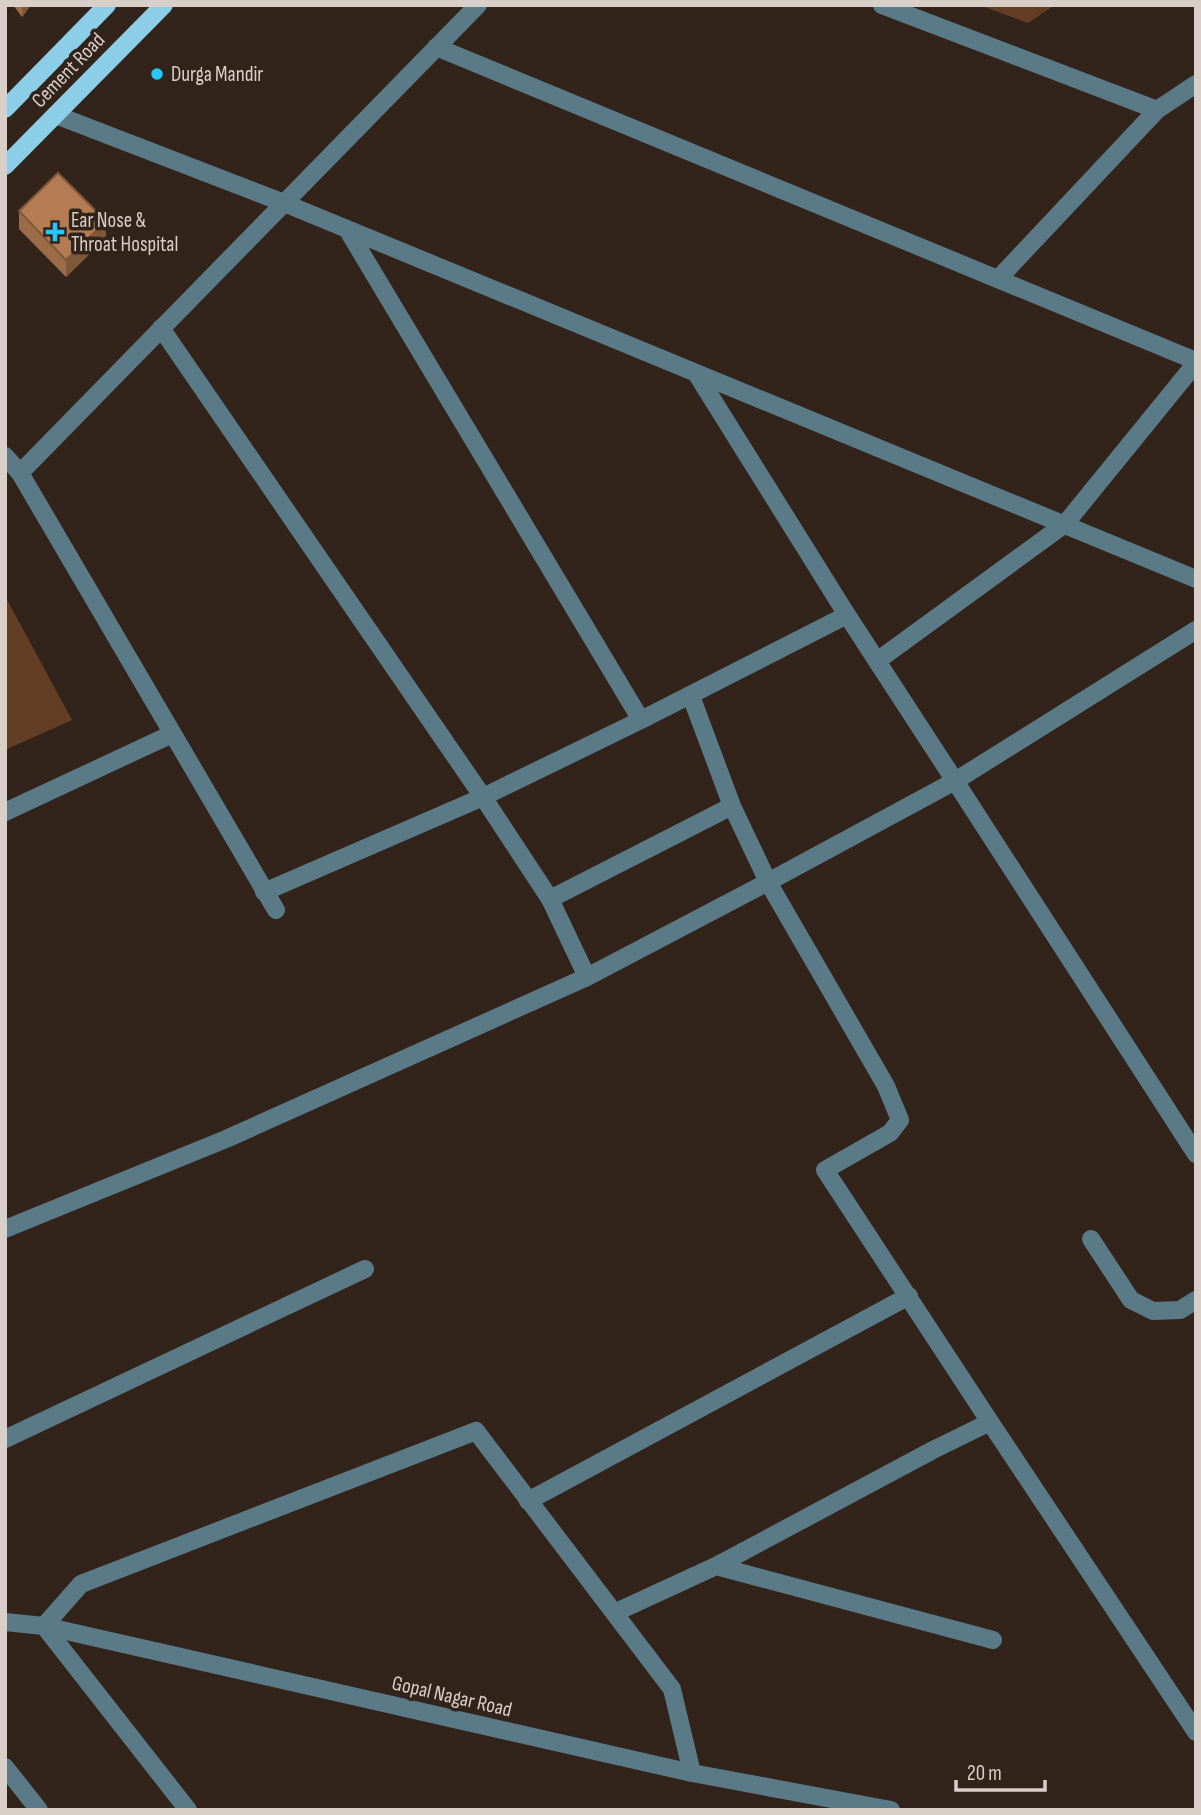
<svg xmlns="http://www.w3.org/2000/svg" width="1201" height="1815" font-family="'Sofia Sans Condensed',sans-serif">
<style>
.green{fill:#633e24}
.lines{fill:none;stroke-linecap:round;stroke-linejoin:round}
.minor{stroke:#5b7a87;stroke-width:18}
.major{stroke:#8ccde8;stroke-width:18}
.wall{fill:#9c6b48}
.shaded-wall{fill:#7f573b}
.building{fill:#b57c54;stroke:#7f573b;stroke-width:2}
.poi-dot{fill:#23c9fe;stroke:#32241a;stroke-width:2.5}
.labels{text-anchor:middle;stroke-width:7;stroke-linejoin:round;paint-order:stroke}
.street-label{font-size:21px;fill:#d9cfc9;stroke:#32241a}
.poi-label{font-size:21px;fill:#d9cfc9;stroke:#32241a;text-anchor:start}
</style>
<rect width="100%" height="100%" fill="#32241a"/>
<path class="green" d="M979,5H1055L1028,23Z
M5,596L72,720L5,750Z"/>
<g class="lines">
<path class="minor" d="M882,5L1157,110
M436,47L1196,361
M56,115L284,203L1196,579
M998,279L1157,110L1196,84
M161,328L483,797L641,720
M696,373L847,615
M5,456L20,473L276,910
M20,473L478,5
M1196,630L955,781L1196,1154
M877,661L1065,524L1196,363
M691,696L732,806L768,882L886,1086L900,1120L890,1133L825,1170L990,1422L1196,1732
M5,812L172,734
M264,892L483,797L550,899L587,977
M550,899L732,806
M5,1229L226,1139L587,977L768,882L955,781L847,615L641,720L347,229
M1091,1239L1131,1300L1153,1311L1180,1310L1196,1300
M5,1439L365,1269
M528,1501L909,1296
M716,1566L993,1640
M614,1613L716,1566L933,1450L990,1422
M5,1622L44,1626L692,1773L891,1810
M5,1767L39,1810
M188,1810L44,1626L81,1584L476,1431L672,1689L692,1773"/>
<path class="major" d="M5,109L107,5
M5,166L164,5"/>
</g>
<path class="wall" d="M13,5H31L22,17Z
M19,211L106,238L66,277L19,229Z"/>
<path class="shaded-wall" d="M22,5H31L22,17Z
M106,221V238L66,277V260Z"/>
<path class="building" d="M58,173L106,221L66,260L19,211Z"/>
<g class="poi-dot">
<circle cx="157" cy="74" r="7"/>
<path d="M51.5 221.5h7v7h7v7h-7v7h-7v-7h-7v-7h7z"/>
</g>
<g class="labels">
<g class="street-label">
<text transform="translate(68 70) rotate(-46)" y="7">Cement Road</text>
<text transform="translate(452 1696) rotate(13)" y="7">Gopal Nagar Road</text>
</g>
<g class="poi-label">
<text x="171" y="81">Durga Mandir</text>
<text x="71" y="227">Ear Nose &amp;<tspan x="71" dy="24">Throat Hospital</tspan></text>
</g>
</g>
<rect width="1201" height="1815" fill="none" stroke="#d9cfc9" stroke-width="14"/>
<path d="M956 1780v10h89v-10" fill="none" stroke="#d9cfc9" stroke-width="3.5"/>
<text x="967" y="1780" font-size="21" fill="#d9cfc9" stroke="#32241a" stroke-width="5" paint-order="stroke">20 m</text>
</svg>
